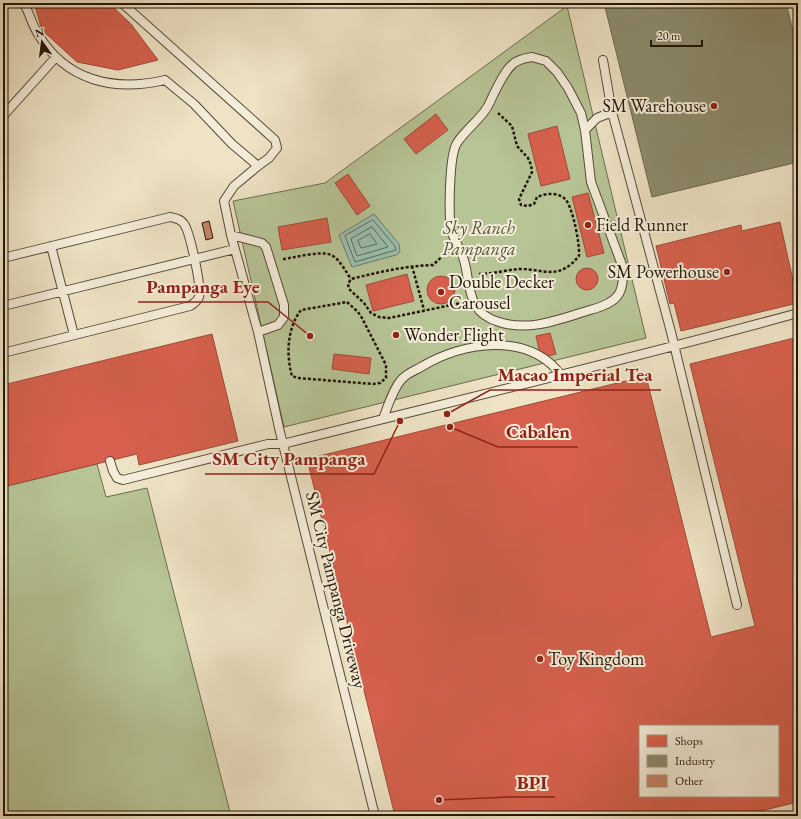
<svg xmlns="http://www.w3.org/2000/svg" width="801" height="819" font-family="'EB Garamond',serif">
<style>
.green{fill:#b7c496;stroke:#6d6c50}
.water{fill:#9bbfae;stroke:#6b7b6c}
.shops{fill:#d6604d;stroke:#a04a39;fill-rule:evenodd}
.industry{fill:#8c8c6e;stroke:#6c6850}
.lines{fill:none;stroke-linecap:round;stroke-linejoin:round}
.shore{stroke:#5f6a5c;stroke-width:1}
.building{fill:#c98468;stroke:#231509}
.lane-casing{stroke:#564838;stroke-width:10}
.path{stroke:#231509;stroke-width:2.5;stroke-dasharray:3 2;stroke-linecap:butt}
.lane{stroke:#f4edd9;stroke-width:8}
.poi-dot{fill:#8f2418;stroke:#f4edd9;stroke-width:1.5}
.labels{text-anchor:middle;stroke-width:4;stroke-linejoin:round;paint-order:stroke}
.poi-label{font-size:18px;fill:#231509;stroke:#f4edd9;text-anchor:start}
.park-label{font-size:18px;font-style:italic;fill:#57523a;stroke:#f4edd9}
.street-label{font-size:18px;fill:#231509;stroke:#f4edd9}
.leader{fill:none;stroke:#8f2418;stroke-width:1.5}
.callout-dot{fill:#8f2418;stroke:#f4edd9;stroke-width:1.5}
.callout-label{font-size:19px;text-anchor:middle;font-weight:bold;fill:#8f2418;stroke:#f4edd9;stroke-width:4;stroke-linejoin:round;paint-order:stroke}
</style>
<rect width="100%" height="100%" fill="#eee3c5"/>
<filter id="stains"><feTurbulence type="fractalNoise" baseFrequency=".005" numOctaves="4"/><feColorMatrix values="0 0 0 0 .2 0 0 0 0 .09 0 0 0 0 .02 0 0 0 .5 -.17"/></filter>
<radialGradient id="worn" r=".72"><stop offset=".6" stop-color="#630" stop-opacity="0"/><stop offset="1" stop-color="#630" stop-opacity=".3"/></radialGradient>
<path class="green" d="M567,6L646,338L284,427L233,201L325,183Z
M97,464L106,497L147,488L231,816H3V487Z"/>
<path class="water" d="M374,214L399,244L400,252L396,255L352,267L339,235Z"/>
<path class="shops" d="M34,3H109L131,24L158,60L118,70L77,62L42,30Z
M436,114L448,130L416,154L404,139Z
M557,126L570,179L541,186L528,134Z
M348,174L370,206L357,215L335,183Z
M588,193L604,253L587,257L572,197Z
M327,218L331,242L282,250L278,227Z
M780,222L798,303L681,331L674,303L670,304L656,246L741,225L742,231Z
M576 279a11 11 0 1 1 22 0a11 11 0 1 1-22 0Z
M407,274L414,301L373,311L366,285Z
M427 290a14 14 0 1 1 28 0a14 14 0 1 1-28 0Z
M550,333L556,354L541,358L536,336Z
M212,334L238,441L139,465L137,454L3,487V385Z
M798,337V802L740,816H395L307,459L646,376L711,637L755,626L690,364ZM640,726H778V796H640Z
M334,354L371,358L369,374L332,369Z"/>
<path class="industry" d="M623,3H786L798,51V162L652,197L605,7Z"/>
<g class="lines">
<path class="shore" d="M373,220L395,246L396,250L355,262L345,236Z
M372,227L388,247L357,256L351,239Z
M370,234L377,244L361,248L358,241Z"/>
</g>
<path class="building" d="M209,221L213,238L206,240L202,223Z"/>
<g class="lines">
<defs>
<path id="lane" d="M24,3C29,13 32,24 38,34C66,81 114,92 165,80L194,104L232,144L258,166L269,158L277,148L275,140L122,3
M532,57L546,61L557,72L568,88L581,113L585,130L591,182L622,265C626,294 617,303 590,310C560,319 530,332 499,322C468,313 471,290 465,264C463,253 456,244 452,233C448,219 449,155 457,143C465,130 481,119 488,106C494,94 503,72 513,64C518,59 526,58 532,57Z
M603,60L612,112L671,332L737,605
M3,116L56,57
M585,130L597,118L612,112
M258,166L234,186L224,201L231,235L258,332L279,428L375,816
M231,235L262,243L266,247L284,305V317L278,325L258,332
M51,246L74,335
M3,258L170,217C175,218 181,219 184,224C190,232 202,288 199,297C197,302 194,303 190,306L3,353
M3,306L235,249
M383,419C387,408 394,386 403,378C408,373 416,370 421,367C463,342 528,331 561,375
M110,461L113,471L117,478L123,480L268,444H283C455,401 627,360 798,313
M797,816H798"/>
</defs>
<use href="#lane" class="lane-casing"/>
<path class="path" d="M448,251L433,265C405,266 379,272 351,279L348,284L349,289L364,303L371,313L379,317L389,318L461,303
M283,259C294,258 321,250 331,255C339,258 346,272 351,279
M412,266L424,310
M479,274C493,274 506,270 519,269C546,269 558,281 579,256C580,244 573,209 566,200C559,192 546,193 537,197L534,204L528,206L521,205L519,199L532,172L531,165L528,158L517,146L512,126L498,113
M347,302L358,312L362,318L386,365V378L380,383L373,384L298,378L292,376C286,355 287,328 301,310Z"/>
<use href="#lane" class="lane"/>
</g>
<g class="poi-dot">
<circle cx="714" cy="106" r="4"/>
<circle cx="588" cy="225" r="4"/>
<circle cx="727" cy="272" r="4"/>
<circle cx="441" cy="292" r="4"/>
<circle cx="396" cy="335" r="4"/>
<circle cx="540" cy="659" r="4"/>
</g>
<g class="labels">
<g class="poi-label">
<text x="706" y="112" text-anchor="end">SM Warehouse</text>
<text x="596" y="231">Field Runner</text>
<text x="719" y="278" text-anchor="end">SM Powerhouse</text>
<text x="449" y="288">Double Decker<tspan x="449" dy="21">Carousel</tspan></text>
<text x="404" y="341">Wonder Flight</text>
<text x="548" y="665">Toy Kingdom</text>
</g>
<g class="park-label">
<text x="479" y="234">Sky Ranch<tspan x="479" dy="21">Pampanga</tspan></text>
</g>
<g class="street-label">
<text transform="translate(336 590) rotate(76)" y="6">SM City Pampanga Driveway</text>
</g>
</g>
<path class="leader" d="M310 336L268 302H138M447 414L490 390H661M450 427L498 447H578M400 421L374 474H205M439 800L509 797H555"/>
<g class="callout-dot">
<circle cx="310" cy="336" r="4"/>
<circle cx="447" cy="414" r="4"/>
<circle cx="450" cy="427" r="4"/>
<circle cx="400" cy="421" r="4"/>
<circle cx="439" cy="800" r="4"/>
</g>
<g class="callout-label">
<text x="203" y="293">Pampanga Eye</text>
<text x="575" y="381">Macao Imperial Tea</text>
<text x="538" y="438">Cabalen</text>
<text x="289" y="465">SM City Pampanga</text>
<text x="532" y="789">BPI</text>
</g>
<rect width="801" height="819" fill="none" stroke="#eee3c5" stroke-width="16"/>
<rect x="4" y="4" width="793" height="811" fill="none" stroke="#231509" stroke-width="2"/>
<rect x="8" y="8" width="785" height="803" fill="none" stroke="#231509"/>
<rect x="639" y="725" width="140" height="72" fill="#f4edd9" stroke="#a09786"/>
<rect x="647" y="735" width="20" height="12" fill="#d6604d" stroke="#a09786"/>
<text x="675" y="745" font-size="12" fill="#231509">Shops</text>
<rect x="647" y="755" width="20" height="12" fill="#8c8c6e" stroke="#a09786"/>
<text x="675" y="765" font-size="12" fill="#231509">Industry</text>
<rect x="647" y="775" width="20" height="12" fill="#c98468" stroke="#a09786"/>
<text x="675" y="785" font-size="12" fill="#231509">Other</text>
<g transform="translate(42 42) rotate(346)" stroke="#f4edd9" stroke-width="3" paint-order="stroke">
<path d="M0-3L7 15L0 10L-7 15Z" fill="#231509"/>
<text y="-6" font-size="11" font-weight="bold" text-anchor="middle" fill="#231509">N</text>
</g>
<path d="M651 40v6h51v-6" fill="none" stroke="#231509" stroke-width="2"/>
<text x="657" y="40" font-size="12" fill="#231509" stroke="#f4edd9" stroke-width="3" paint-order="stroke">20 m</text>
<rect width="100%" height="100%" filter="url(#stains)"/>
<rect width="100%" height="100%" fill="url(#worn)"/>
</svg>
